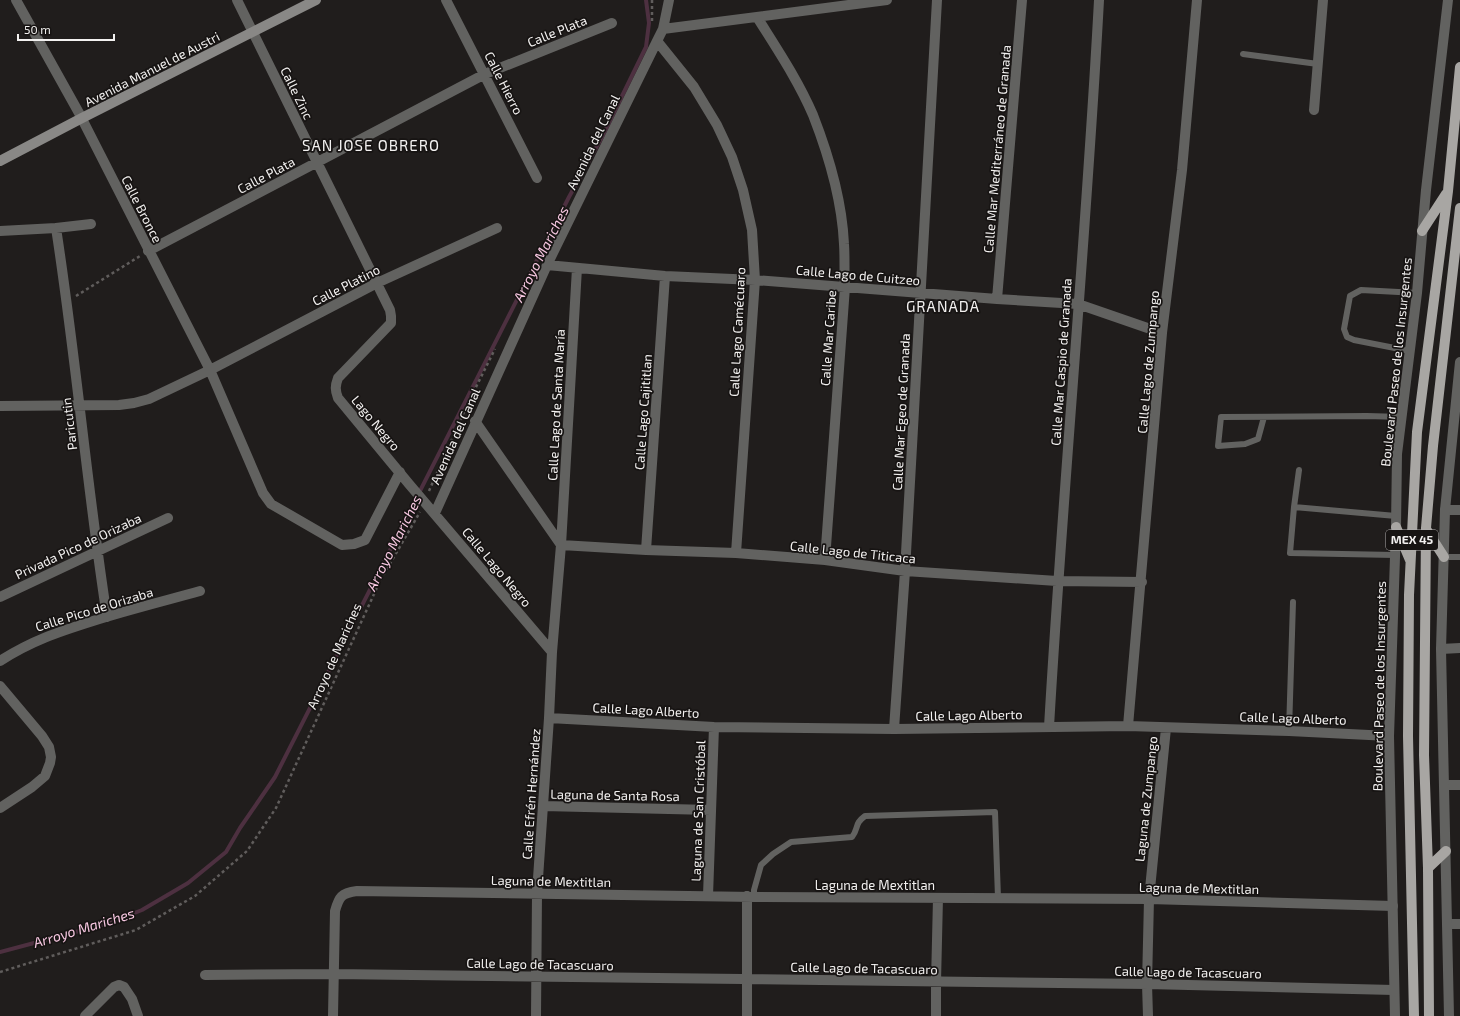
<svg xmlns="http://www.w3.org/2000/svg" width="1460" height="1016" font-family="'Exo 2',sans-serif">
<style>
.lines{fill:none;stroke-linecap:round;stroke-linejoin:round}
.stream{stroke:#4d3040;stroke-width:4}
.path{stroke:#605d5c;stroke-width:2.5;stroke-dasharray:3 3;stroke-linecap:butt}
.service{stroke:#626260;stroke-width:6}
.minor{stroke:#626260;stroke-width:10}
.tertiary{stroke:#626260;stroke-width:10}
.secondary{stroke:#898886;stroke-width:10}
.primary{stroke:#a8a6a3;stroke-width:10}
.labels{text-anchor:middle;stroke-width:3.5;stroke-linejoin:round;paint-order:stroke}
.shield{fill:#171413;stroke:#b1afae;stroke-width:1}
.shield-label{font-size:12px;font-weight:bold;fill:#f3f1f0}
.street-label{font-size:13px;fill:#f3f1f0;stroke:#171413}
.water-label{font-size:14px;font-style:italic;fill:#f8c8e2;stroke:#171413}
.quarter-label{font-size:15px;letter-spacing:1px;fill:#f3f1f0;stroke:#171413}
</style>
<rect width="100%" height="100%" fill="#201d1c"/>
<g class="lines">
<path class="stream" d="M0,952L109,923L142,910L188,883L226,852L240,828L275,777L569,197L602,137L646,47L649,23L646,0"/>
<path class="path" d="M652,0V23
M76,296L140,256
M429,491L468,403L495,349
M0,972L136,930L195,896L247,851L276,808L380,581L420,512"/>
<path class="service" d="M1243,54L1318,64
M1410,351L1354,340L1347,337L1344,329L1350,296L1361,290L1417,293
M1264,417L1258,439L1245,444L1218,446L1221,417L1367,416L1402,417
M1299,470L1294,507L1290,553L1395,555
M1294,507L1396,516
M1444,557H1460
M1289,731L1293,602
M754,897V890L761,865L773,854L791,842L852,837C859,828 854,824 865,816L995,812L998,898"/>
<path class="minor" d="M16,0L79,113L210,370L263,493L271,504L342,545L354,544L365,540L400,472
M237,0L390,310L391,316V323L338,378C335,386 335,390 338,398L409,484L552,652
M446,0L537,178
M757,17C777,49 798,80 813,115C829,156 842,200 844,244C845,258 844,273 845,287L825,560
M663,29L887,0
M657,41L694,87L717,125L732,157L743,190L752,230L755,280L736,553
M1314,110L1323,0
M56,228C76,357 87,488 107,617
M0,231L56,228L91,224
M148,251L485,74L612,23
M547,265L665,276L755,280L997,299L1078,304L1162,333
M997,299L1022,0
M0,406L119,405L134,403L149,399L210,370L377,283L497,228
M475,421L561,545
M1445,510H1460
M435,513L547,265L657,41L663,29L669,0
M561,545L646,550L736,553L825,560L905,571L1057,581L1142,582
M646,550L665,276
M0,597L168,518
M1441,649L1460,648
M0,661C31,641 58,632 93,621C128,610 164,601 200,591
M0,686L42,736L49,747L51,757L50,763L45,776L32,787L0,808
M549,718L714,727L894,729L1128,726L1289,731L1389,736
M1128,726L1162,333L1182,170L1197,0
M1049,727C1063,484 1086,242 1099,0
M894,729L905,571L937,0
M1444,785H1460
M543,806L711,810
M708,896L714,727
M747,896V1016
M1448,924H1460
M205,975L334,974L1147,984L1394,990
M85,1016L114,987L119,985L124,987L132,999L138,1016
M333,1016L335,911C339,897 341,893 357,891L754,897L1149,899L1393,906
M536,1016L537,893L549,718L552,652L561,545L577,268
M936,1016V982L938,898
M1148,1016L1147,984L1149,899L1166,728"/>
<path class="tertiary" d="M1395,1016L1389,736L1396,527L1397,454L1417,293L1426,190L1448,0
M1449,1016L1441,649L1445,510L1460,362"/>
<path class="secondary" d="M0,161L82,118L316,0"/>
<path class="primary" d="M1422,231L1446,194
M1396,527L1410,560
M1426,529L1444,557
M1428,868L1446,851
M1414,1016L1408,736L1409,595L1417,432L1448,191L1460,67
M1429,1016L1428,868L1424,755L1426,528L1433,446L1460,208"/>
</g>
<g class="labels">
<rect class="shield" x="1386" y="530" width="52" height="20" rx="3"/>
<g class="shield-label">
<text x="1412" y="544">MEX 45</text>
</g>
<g class="street-label">
<text transform="translate(557 31) rotate(-22)" y="5">Calle Plata</text>
<text transform="translate(152 69) rotate(-27)" y="5">Avenida Manuel de Austri</text>
<text transform="translate(504 83) rotate(63)" y="5">Calle Hierro</text>
<text transform="translate(297 93) rotate(64)" y="5">Calle Zinc</text>
<text transform="translate(593 142) rotate(-64)" y="5">Avenida del Canal</text>
<text transform="translate(997 149) rotate(-85)" y="5">Calle Mar Mediterráneo de Granada</text>
<text transform="translate(266 175) rotate(-28)" y="5">Calle Plata</text>
<text transform="translate(142 209) rotate(63)" y="5">Calle Bronce</text>
<text transform="translate(858 275) rotate(5)" y="5">Calle Lago de Cuitzeo</text>
<text transform="translate(346 285) rotate(-27)" y="5">Calle Platino</text>
<text transform="translate(737 332) rotate(-87)" y="5">Calle Lago Camécuaro</text>
<text transform="translate(828 338) rotate(-86)" y="5">Calle Mar Caribe</text>
<text transform="translate(1061 362) rotate(-86)" y="5">Calle Mar Caspio de Granada</text>
<text transform="translate(1148 362) rotate(-85)" y="5">Calle Lago de Zumpango</text>
<text transform="translate(1396 362) rotate(-84)" y="5">Boulevard Paseo de los Insurgentes</text>
<text transform="translate(556 405) rotate(-87)" y="5">Calle Lago de Santa María</text>
<text transform="translate(643 412) rotate(-86)" y="5">Calle Lago Cajititlan</text>
<text transform="translate(901 412) rotate(-87)" y="5">Calle Mar Egeo de Granada</text>
<text transform="translate(376 423) rotate(50)" y="5">Lago Negro</text>
<text transform="translate(69 424) rotate(-97)" y="5">Paricutin</text>
<text transform="translate(455 436) rotate(-66)" y="5">Avenida del Canal</text>
<text transform="translate(78 546) rotate(-25)" y="5">Privada Pico de Orizaba</text>
<text transform="translate(853 552) rotate(6)" y="5">Calle Lago de Titicaca</text>
<text transform="translate(497 567) rotate(50)" y="5">Calle Lago Negro</text>
<text transform="translate(94 609) rotate(-17)" y="5">Calle Pico de Orizaba</text>
<text transform="translate(334 656) rotate(-66)" y="5">Arroyo de Mariches</text>
<text transform="translate(1379 686) rotate(-89)" y="5">Boulevard Paseo de los Insurgentes</text>
<text transform="translate(646 710) rotate(3)" y="5">Calle Lago Alberto</text>
<text transform="translate(969 715) rotate(-1)" y="5">Calle Lago Alberto</text>
<text transform="translate(1293 718) rotate(2)" y="5">Calle Lago Alberto</text>
<text transform="translate(531 794) rotate(-86)" y="5">Calle Efrén Hernández</text>
<text transform="translate(615 795) rotate(1)" y="5">Laguna de Santa Rosa</text>
<text transform="translate(1146 799) rotate(-84)" y="5">Laguna de Zumpango</text>
<text transform="translate(698 811) rotate(-88)" y="5">Laguna de San Cristóbal</text>
<text transform="translate(551 881) rotate(1)" y="5">Laguna de Mextitlan</text>
<text x="875" y="890">Laguna de Mextitlan</text>
<text transform="translate(1199 888) rotate(1)" y="5">Laguna de Mextitlan</text>
<text transform="translate(540 964) rotate(1)" y="5">Calle Lago de Tacascuaro</text>
<text transform="translate(864 968) rotate(1)" y="5">Calle Lago de Tacascuaro</text>
<text transform="translate(1188 972) rotate(1)" y="5">Calle Lago de Tacascuaro</text>
</g>
<g class="water-label">
<text transform="translate(541 254) rotate(-63)" y="5">Arroyo Mariches</text>
<text transform="translate(394 543) rotate(-63)" y="5">Arroyo Mariches</text>
<text transform="translate(84 928) rotate(-17)" y="5">Arroyo Mariches</text>
</g>
<g class="quarter-label">
<text x="371" y="151">SAN JOSE OBRERO</text>
<text x="943" y="312">GRANADA</text>
</g>
</g>
<path d="M18 34v6h96v-6" fill="none" stroke="#f3f1f0" stroke-width="2"/>
<text x="24" y="34" font-size="12" fill="#f3f1f0" stroke="#171413" stroke-width="3" paint-order="stroke">50 m</text>
</svg>
